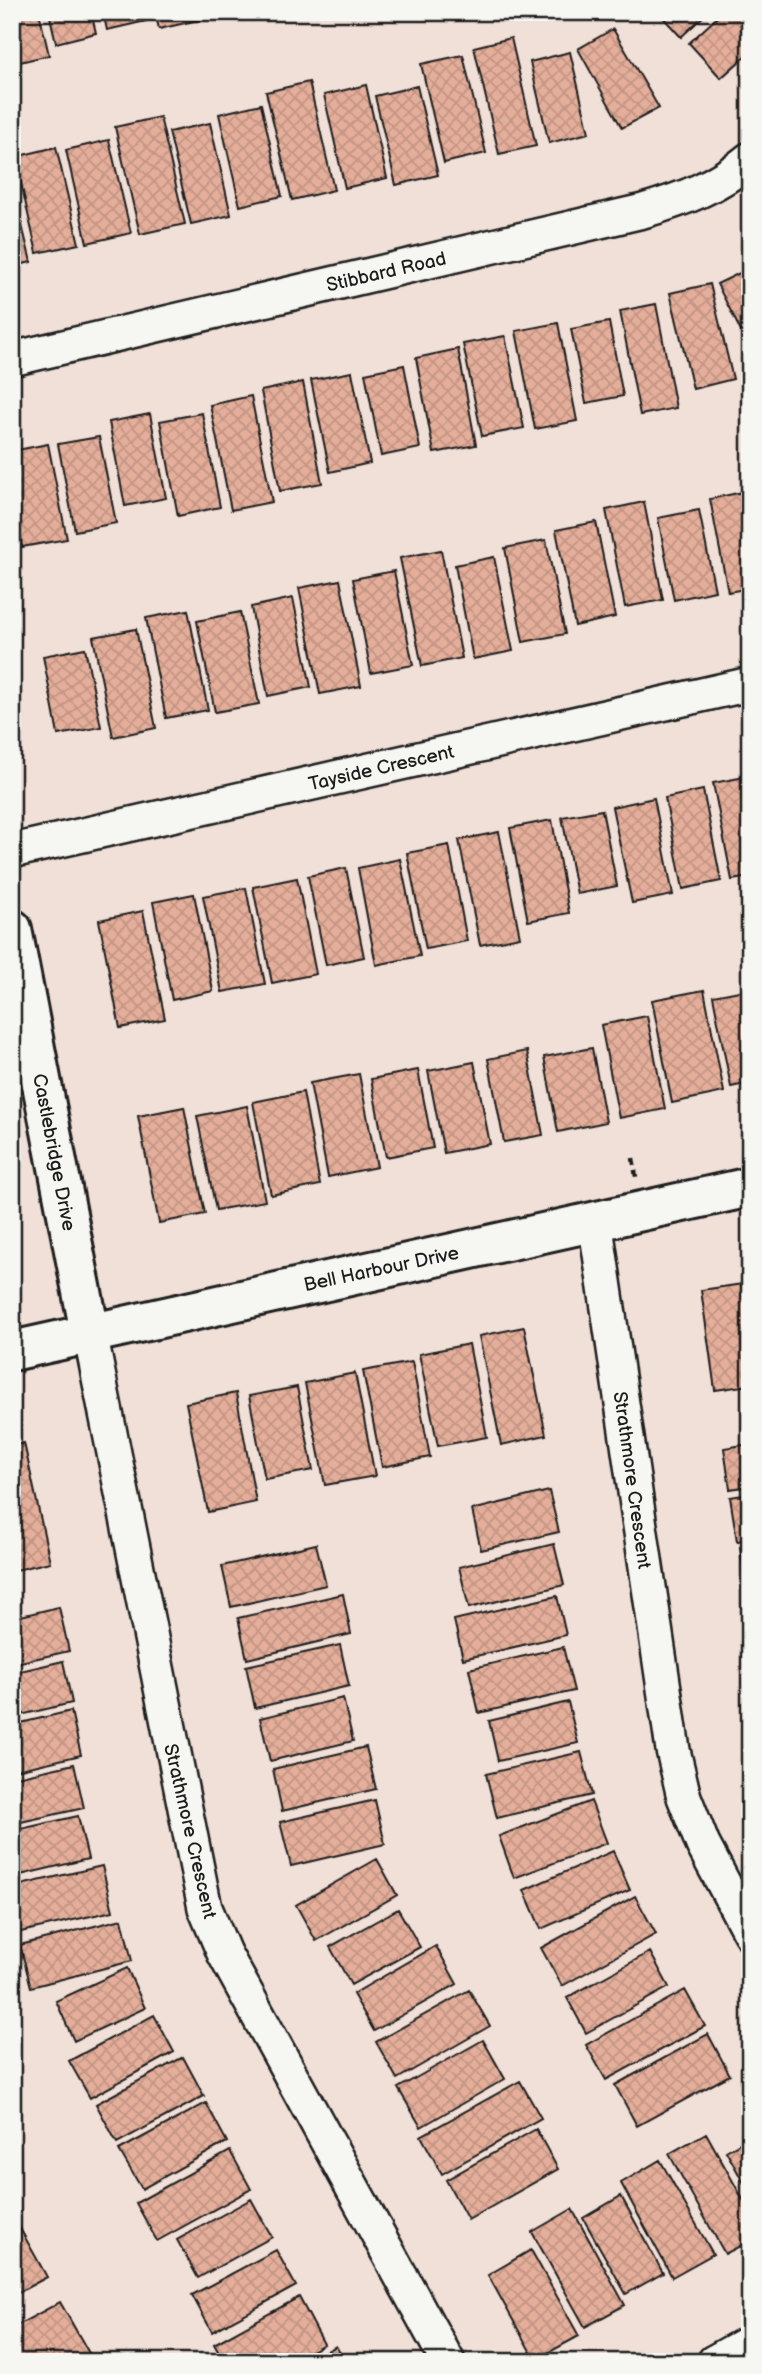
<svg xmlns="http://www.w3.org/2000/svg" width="762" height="2374" font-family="'Balsamiq Sans',sans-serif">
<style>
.building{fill:url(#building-cross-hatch);stroke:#1c1c1c;stroke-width:2}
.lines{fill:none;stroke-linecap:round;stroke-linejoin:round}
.minor-casing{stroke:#1c1c1c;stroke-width:38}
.tertiary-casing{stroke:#1c1c1c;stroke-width:44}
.path{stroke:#1c1c1c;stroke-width:4.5;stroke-dasharray:7 5;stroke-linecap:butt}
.minor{stroke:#f6f6f2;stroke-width:33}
.tertiary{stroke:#f6f6f2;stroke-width:38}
.labels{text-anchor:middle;stroke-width:5;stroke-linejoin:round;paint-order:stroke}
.street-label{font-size:19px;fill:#1c1c1c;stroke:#f6f6f2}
</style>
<defs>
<pattern id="building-cross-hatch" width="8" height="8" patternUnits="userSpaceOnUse" patternTransform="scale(1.75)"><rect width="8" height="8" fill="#e4ae9a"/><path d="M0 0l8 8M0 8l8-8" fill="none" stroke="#c39584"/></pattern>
</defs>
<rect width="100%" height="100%" fill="#f1e0d8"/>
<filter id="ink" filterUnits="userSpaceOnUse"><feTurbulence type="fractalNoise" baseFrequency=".0143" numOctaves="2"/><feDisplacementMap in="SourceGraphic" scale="14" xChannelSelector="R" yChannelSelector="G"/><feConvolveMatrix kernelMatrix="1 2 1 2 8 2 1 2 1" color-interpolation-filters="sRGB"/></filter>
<g filter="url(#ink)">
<path class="building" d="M12,12H39L49,55L12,64Z
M49,12H91L96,33L56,43Z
M103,12H144L146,21L107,30Z
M155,12H201L203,19L159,29Z
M658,12H708L681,37Z
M723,12H750V52L721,78L689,43Z
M613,29L659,108L622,128L578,49Z
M511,38L536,146L499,154L474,47Z
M570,52L589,133L549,143L530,62Z
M463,55L486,153L444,163L421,64Z
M309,82L334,190L292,200L266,92Z
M366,85L387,178L345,188L324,95Z
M417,86L438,175L396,185L375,96Z
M261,104L282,196L240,206L219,114Z
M160,117L185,224L140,234L115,127Z
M210,123L231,215L191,224L169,132Z
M109,140L131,233L87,243L66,150Z
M56,147L79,244L37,253L15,157Z
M12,184L31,262L12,267Z
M750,268V349L717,284Z
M710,284L733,379L693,389L670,293Z
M656,304L676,408L640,415L620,311Z
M609,322L623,396L586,403L571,329Z
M558,323L577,421L535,429L516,331Z
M505,336L524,428L482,436L463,344Z
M458,349L476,445L434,453L416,358Z
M404,365L420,448L381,456L365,373Z
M352,372L370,463L330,472L311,380Z
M303,382L322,483L280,491L261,391Z
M251,396L272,502L231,510L210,405Z
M202,413L220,507L178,516L160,421Z
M150,414L166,498L125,506L109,422Z
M99,437L116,523L75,531L58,444Z
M48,444L67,539L22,547L12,497V451Z
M747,491L750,503V588L728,592L710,499Z
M644,502L663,600L625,607L606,510Z
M699,510L715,591L674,600L658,518Z
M596,522L615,617L575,626L556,530Z
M546,540L565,634L523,642L505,548Z
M441,550L462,658L422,666L400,558Z
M494,557L513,651L473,659L455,565Z
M394,571L413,665L371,673L353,579Z
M340,580L361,686L320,694L299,588Z
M293,598L311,687L268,696L251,607Z
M188,610L208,710L166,718L146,618Z
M240,612L259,704L215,712L197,621Z
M136,629L156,728L113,737L93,637Z
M85,648L101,727L58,735L43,656Z
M750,776V877L732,880L713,783Z
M703,790L721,881L683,889L665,798Z
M654,798L673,895L632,903L612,807Z
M602,810L617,886L577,894L562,817Z
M552,820L569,913L528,921L510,828Z
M499,832L520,937L480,945L459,840Z
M449,845L467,941L426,949L407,853Z
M400,859L420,956L376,965L358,868Z
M346,868L364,957L326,965L308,876Z
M297,878L316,974L272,983L253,887Z
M246,888L265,984L222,992L203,896Z
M194,894L213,991L172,1000L153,902Z
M143,911L165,1019L120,1028L99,920Z
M750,989V1083L731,1087L713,996Z
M704,990L724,1092L672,1103L652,1000Z
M647,1016L665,1109L619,1118L601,1025Z
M592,1048L606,1122L558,1132L544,1057Z
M527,1051L543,1135L504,1142L488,1059Z
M474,1062L490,1144L444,1153L428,1071Z
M418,1070L433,1148L386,1157L371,1079Z
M359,1074L377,1167L328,1177L310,1083Z
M303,1092L320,1185L271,1195L253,1102Z
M247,1106L265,1201L216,1210L197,1116Z
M184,1107L205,1214L159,1223L138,1116Z
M750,1283V1385L715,1390L701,1290Z
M524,1327L546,1435L501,1445L479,1336Z
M469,1344L487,1437L438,1446L419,1354Z
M412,1362L430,1457L382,1467L363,1371Z
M355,1373L375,1476L325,1485L305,1383Z
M297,1387L313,1470L265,1479L249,1396Z
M236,1393L256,1502L208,1512L186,1403Z
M24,1443L50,1562L12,1571V1446Z
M750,1444V1486L730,1489L724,1448Z
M549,1491L559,1532L481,1550L472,1510Z
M750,1494V1539L737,1541L730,1497Z
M316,1544L326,1585L231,1607L222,1566Z
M554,1544L564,1585L469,1608L459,1567Z
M750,1545V1593H747L740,1547Z
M343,1594L351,1634L247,1659L238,1618Z
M557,1596L566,1635L463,1659L454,1620Z
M750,1602V1644H749L743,1603Z
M59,1607L69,1651L12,1664V1618Z
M340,1645L349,1686L255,1708L246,1666Z
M563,1647L574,1691L479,1713L469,1669Z
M63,1661L72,1703L12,1717V1673Z
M343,1698L353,1741L270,1761L260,1718Z
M568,1702L578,1743L498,1761L489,1721Z
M71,1711L81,1755L12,1771V1725Z
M366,1747L376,1789L282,1811L273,1769Z
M581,1752L592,1795L497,1818L486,1774Z
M74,1764L84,1808L12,1824V1778Z
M375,1800L385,1844L291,1866L280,1822Z
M591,1801L607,1843L514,1878L499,1836Z
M78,1816L88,1859L12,1877V1831Z
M613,1851L630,1890L541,1929L524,1890Z
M377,1859L397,1895L316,1941L296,1905Z
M102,1866L113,1911L12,1934V1887Z
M635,1896L656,1934L562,1986L541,1948Z
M398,1909L420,1947L351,1985L330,1947Z
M122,1919L132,1961L31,1987L20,1945Z
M436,1946L457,1984L374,2031L353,1994Z
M650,1952L669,1987L586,2033L567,1998Z
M127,1968L145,2008L74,2041L56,2001Z
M469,1990L490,2026L397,2079L376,2042Z
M685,1990L705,2026L606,2080L586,2045Z
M154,2015L174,2052L90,2098L69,2061Z
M708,2034L730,2075L637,2126L615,2085Z
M483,2040L505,2079L421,2127L398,2088Z
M183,2057L204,2096L117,2143L96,2104Z
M520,2081L541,2118L442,2174L421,2136Z
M206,2103L227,2142L142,2189L119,2150Z
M536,2129L558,2169L468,2220L446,2180Z
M706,2133L750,2212V2241L725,2254L669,2154Z
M750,2137V2194L726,2151Z
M230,2151L251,2189L157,2241L136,2203Z
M660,2160L713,2254L672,2277L621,2183Z
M621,2196L663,2273L626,2294L583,2218Z
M251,2199L272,2237L198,2278L177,2240Z
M572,2209L625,2305L585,2327L532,2232Z
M12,2214L47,2277L12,2296Z
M276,2250L296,2286L212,2332L192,2295Z
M531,2250L579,2336L535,2360L488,2275Z
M299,2297L324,2344L292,2362H224L214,2344Z
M60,2302L94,2362H12V2328Z
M336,2346L345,2362H307Z"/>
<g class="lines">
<defs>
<path id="minor" d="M12,359L643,211C684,199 716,187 750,159
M12,851L750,684
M595,1220L673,1750L684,1797L703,1845L750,1933
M90,1333L205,1908L224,1953L448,2362
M714,2362L750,2342"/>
<path id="tertiary" d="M12,929L90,1333
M12,1351L750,1187"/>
</defs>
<use href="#minor" class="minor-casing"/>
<use href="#tertiary" class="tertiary-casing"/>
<path class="path" d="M633,1158L636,1177"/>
<use href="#minor" class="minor"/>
<use href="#tertiary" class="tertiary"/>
</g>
</g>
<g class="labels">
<g class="street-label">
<text transform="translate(386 271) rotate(-13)" y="7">Stibbard Road</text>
<text transform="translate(381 767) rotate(-13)" y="7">Tayside Crescent</text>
<text transform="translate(55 1152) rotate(79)" y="7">Castlebridge Drive</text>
<text transform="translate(381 1268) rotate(-12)" y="7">Bell Harbour Drive</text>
<text transform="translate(633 1480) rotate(82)" y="7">Strathmore Crescent</text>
<text transform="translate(191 1831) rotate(77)" y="7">Strathmore Crescent</text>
</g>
</g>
<rect width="762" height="2374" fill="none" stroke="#f6f6f2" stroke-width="42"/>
<rect x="21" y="21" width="720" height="2332" fill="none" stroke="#1c1c1c" stroke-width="2.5" filter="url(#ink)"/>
</svg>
